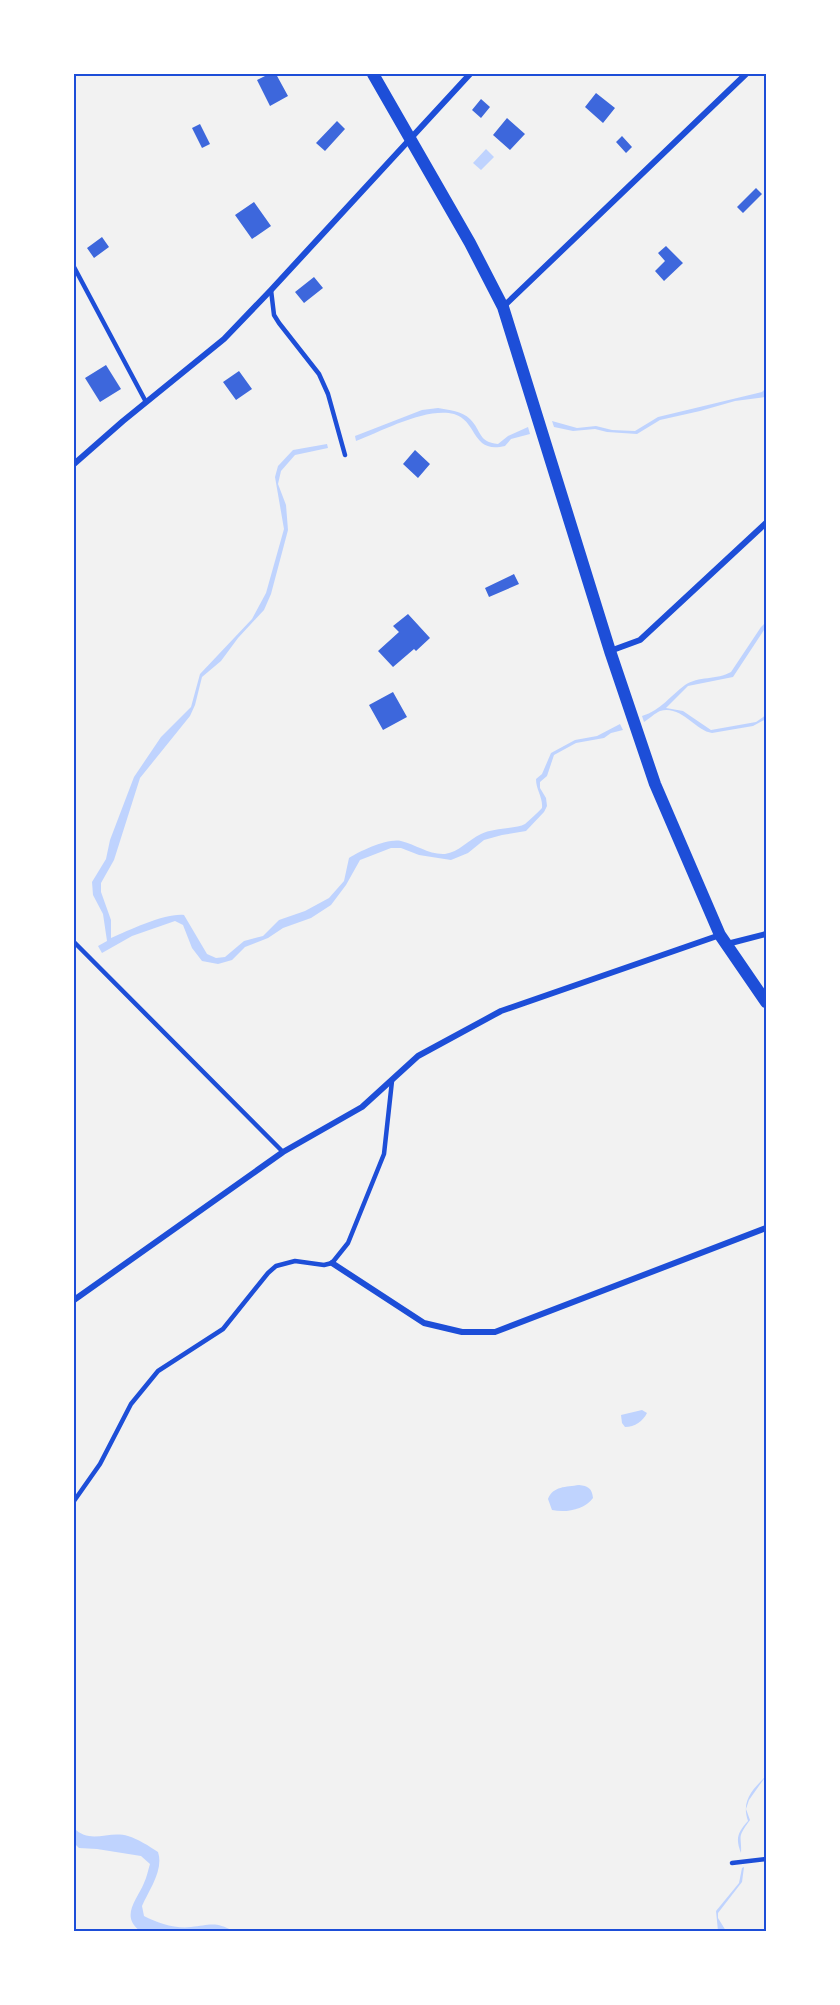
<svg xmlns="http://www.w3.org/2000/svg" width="840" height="2005" font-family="Poppins,sans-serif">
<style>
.water{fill:#bfd3fe}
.building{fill:#3d67dc}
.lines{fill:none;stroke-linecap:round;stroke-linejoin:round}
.service{stroke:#1d4ed8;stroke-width:4.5}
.minor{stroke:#1d4ed8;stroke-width:6}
.secondary{stroke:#1d4ed8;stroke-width:12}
.neatline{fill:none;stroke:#1d4ed8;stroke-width:2}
</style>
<rect width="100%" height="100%" fill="#f2f2f2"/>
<path class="water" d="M486,149L494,157L481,170L473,163Z
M766,388V396L765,397L735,401L700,411L660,420L637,434L607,432L595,429L573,431L554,427L552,421L577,428L596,426L612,430L635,431L658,417L762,392Z
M438,408C449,410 462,411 470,419C482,431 478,442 498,444L508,436L528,427L530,434L511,439L505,446C471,454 478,421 454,414C426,407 382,431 356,441L355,436L422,410Z
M327,444L328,448L295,455L281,471L278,484L286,505L288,530L271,594L264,610L238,638L221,661L202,677L195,705L190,716L140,778L114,860L101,883V892L111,920V938C130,930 165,913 184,915L207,954L216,958L225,957L244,941L263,936L279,920L305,911L329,898L344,881L349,858C360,851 388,838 401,841C415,844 429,855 445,854C459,852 468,840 481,834C493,828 516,829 525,824C531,819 537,813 542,808C543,797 536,790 536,779L542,774L551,753L575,740L597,736L620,724L623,730L611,733L604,738L576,743L554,755L547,776L540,782V788L546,798L547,806L544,812L526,831L502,835L484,840L468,853L451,860L419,855L401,848H391L360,860L346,885L331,905L311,918L283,928L268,938L245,947L232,960L218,964L202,961L192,948L183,925L175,921L132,936L102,953L98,946L107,941L103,914L93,895L92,882L106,859L110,840L134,777L161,737L191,707L200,674L252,619L266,593L284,529L275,477L278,466L293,450Z
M766,622V627L733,677L688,686L666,708L683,711L711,730L756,722L766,715V719L753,726L712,733C695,731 682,705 660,711C655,713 649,719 644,722L642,716C661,710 670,696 685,685C698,676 717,680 731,672L761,627Z
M642,1410L647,1413C643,1421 635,1427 625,1427L622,1423L621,1415Z
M579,1485C588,1486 592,1488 593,1498C584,1510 566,1513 552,1510L548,1499C553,1486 566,1487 579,1485Z
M766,1776L749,1800L746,1809L750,1820C736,1839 742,1835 741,1853C735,1838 738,1832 748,1821C741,1801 752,1790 766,1776Z
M74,1828C90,1845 109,1830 128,1836C138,1839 149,1846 158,1852C164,1870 149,1890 142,1906L144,1916C157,1923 176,1929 191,1927C209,1925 216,1921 233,1931H140C120,1916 137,1900 144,1883C147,1877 148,1870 150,1864L141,1856L97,1849L79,1848L74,1843Z
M744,1867L742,1882L718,1913V1918L726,1931H718L716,1911L739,1883L742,1868Z"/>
<path class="building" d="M269,74H276L288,96L270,106L257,80Z
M596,93L615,108L603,123L585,107Z
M481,99L490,107L481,118L472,110Z
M507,118L525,134L510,150L493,135Z
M337,121L345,129L325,151L316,143Z
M200,124L210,144L202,148L192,128Z
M622,136L632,147L626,153L616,142Z
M756,188L762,194L743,213L737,207Z
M254,202L271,226L252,239L235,215Z
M102,237L109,247L94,258L87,248Z
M666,246L683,263L664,281L655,271L665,261L658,253Z
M314,277L323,288L304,303L295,292Z
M106,365L121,389L100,402L85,378Z
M239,371L252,389L236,400L223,382Z
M415,450L430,464L418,478L403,464Z
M514,574L519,584L489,597L485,588Z
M408,614L430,638L416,651L414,649L393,667L378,651L399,632L393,626Z
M393,692L407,717L383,730L369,705Z"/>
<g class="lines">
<path class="service" d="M74,267L146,402
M271,290L274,315L279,323L319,374L328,394L345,455
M74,942L283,1152
M74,1501L100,1464L131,1404L158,1371L223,1329L268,1273L276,1266L295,1261L324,1265L332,1263L348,1243L384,1154L392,1081
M732,1863L766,1859"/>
<path class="minor" d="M503,307L746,74
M74,464L123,421L224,339L271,290L470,74
M610,651L640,640L766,523
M727,944L766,934
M332,1263L424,1323L462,1332H495L766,1228
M74,1300L283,1152L362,1107L418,1056L501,1011L720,935"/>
<path class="secondary" d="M373,74L470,243L503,307L610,651L655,784L720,935L766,1002"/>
</g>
<rect width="840" height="2005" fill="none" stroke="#ffffff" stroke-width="150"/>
<rect x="75" y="75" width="690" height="1855" class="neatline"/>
</svg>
